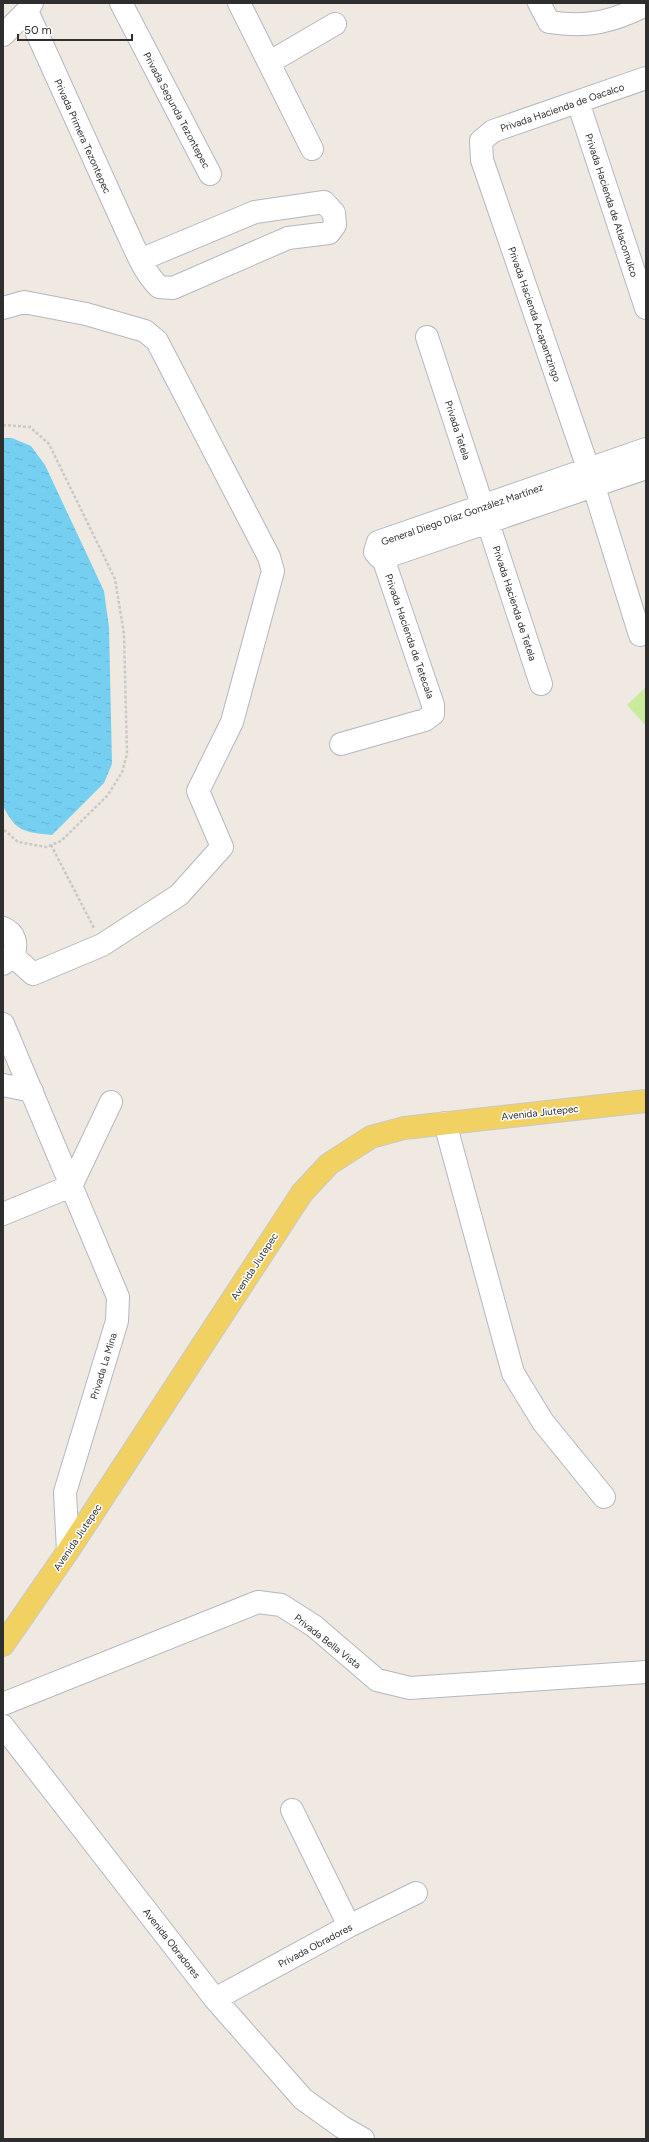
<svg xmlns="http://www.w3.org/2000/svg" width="649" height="2142" font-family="Figtree,sans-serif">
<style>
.pitch{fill:#c9ec9a}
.water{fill:url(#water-ripples)}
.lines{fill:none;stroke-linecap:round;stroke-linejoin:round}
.minor-casing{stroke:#b4b7c1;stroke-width:24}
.major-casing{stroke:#c9c9c9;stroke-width:24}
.path{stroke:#c9c9c9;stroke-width:2.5;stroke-dasharray:3 2;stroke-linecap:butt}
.minor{stroke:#fff;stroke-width:22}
.major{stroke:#f2d163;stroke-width:22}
.labels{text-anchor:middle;stroke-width:3;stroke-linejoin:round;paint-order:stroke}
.street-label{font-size:10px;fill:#2e2e2e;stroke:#fff}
</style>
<defs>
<pattern id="water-ripples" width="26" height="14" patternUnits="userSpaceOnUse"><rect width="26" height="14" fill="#75cff0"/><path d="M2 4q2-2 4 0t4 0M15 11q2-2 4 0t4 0" fill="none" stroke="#66b2ce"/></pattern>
</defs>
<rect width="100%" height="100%" fill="#efe9e1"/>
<path class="pitch" d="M646,687V726L627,705Z"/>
<path class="water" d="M3,438H12L31,446L45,465L104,591L109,627L112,764L104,783L52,835C24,832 16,832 3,806Z"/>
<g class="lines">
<defs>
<path id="minor" d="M121,3L210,174
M239,3L312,149
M539,3L549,22C587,28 612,22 646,5
M27,11L128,234C137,253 144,272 159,287L173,288L288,238L329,233L335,225L334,213L324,202L255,212L140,260
M3,35L27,11L32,3
M270,62L335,24
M578,102L646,308
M3,308L24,302L86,314L145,331L157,341L269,557L273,571L232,722L198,791L222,847L179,895L102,945L33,974L13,956
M427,337L541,684
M646,449L378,542L375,552L379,557L383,558L646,468
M640,635L589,471L482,160L481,141L493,131L646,78
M341,744L425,720L433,714V705L383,558
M3,928C15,933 18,944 13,956L3,964
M3,1024L118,1297L117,1321L65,1492L68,1551
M3,1085L32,1091
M445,1123L513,1373L543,1422L604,1497
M3,1214L71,1186L111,1102
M3,1704L258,1602L281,1605L314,1626L377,1680L410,1688L646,1672
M3,1726L215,1999L303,2099L342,2127L363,2139
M292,1810L349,1926
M215,1999L349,1926L416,1893"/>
<path id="major" d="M3,1645L68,1551L302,1193L329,1164L371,1137L404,1128L646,1101"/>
</defs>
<use href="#minor" class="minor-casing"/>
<use href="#major" class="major-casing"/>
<path class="path" d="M3,425L30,427L49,444L115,579L124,634L127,754L122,772L108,795L61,841L46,847L18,842L3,829
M51,845L94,928"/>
<use href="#minor" class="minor"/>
<use href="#major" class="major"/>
</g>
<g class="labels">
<g class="street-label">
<text transform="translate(562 107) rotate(-19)" y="4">Privada Hacienda de Oacalco</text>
<text transform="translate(177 110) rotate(62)" y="4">Privada Segunda Tezontepec</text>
<text transform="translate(83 136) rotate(66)" y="4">Privada Primera Tezontepec</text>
<text transform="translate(612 205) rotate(72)" y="4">Privada Hacienda de Atlacomulco</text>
<text transform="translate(535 314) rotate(71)" y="4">Privada Hacienda Acapantzingo</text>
<text transform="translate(458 430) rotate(72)" y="4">Privada Tetela</text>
<text transform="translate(462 514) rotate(-19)" y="4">General Diego Díaz González Martínez</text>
<text transform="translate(515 603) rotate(72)" y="4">Privada Hacienda de Tetela</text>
<text transform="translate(410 636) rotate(71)" y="4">Privada Hacienda de Tetecala</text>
<text transform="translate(540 1112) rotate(-6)" y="4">Avenida Jiutepec</text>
<text transform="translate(254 1266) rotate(-57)" y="4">Avenida Jiutepec</text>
<text transform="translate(103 1366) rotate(-73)" y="4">Privada La Mina</text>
<text transform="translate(77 1537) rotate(-56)" y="4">Avenida Jiutepec</text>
<text transform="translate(328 1641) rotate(38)" y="4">Privada Bella Vista</text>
<text transform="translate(172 1943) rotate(52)" y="4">Avenida Obradores</text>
<text transform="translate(315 1945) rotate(-28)" y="4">Privada Obradores</text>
</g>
</g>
<rect width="649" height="2142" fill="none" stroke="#2e2e2e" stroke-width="8"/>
<path d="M18 34v6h114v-6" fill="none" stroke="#2e2e2e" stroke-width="2"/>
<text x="24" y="34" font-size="12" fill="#2e2e2e" stroke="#ffffff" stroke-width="3" paint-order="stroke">50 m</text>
</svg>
